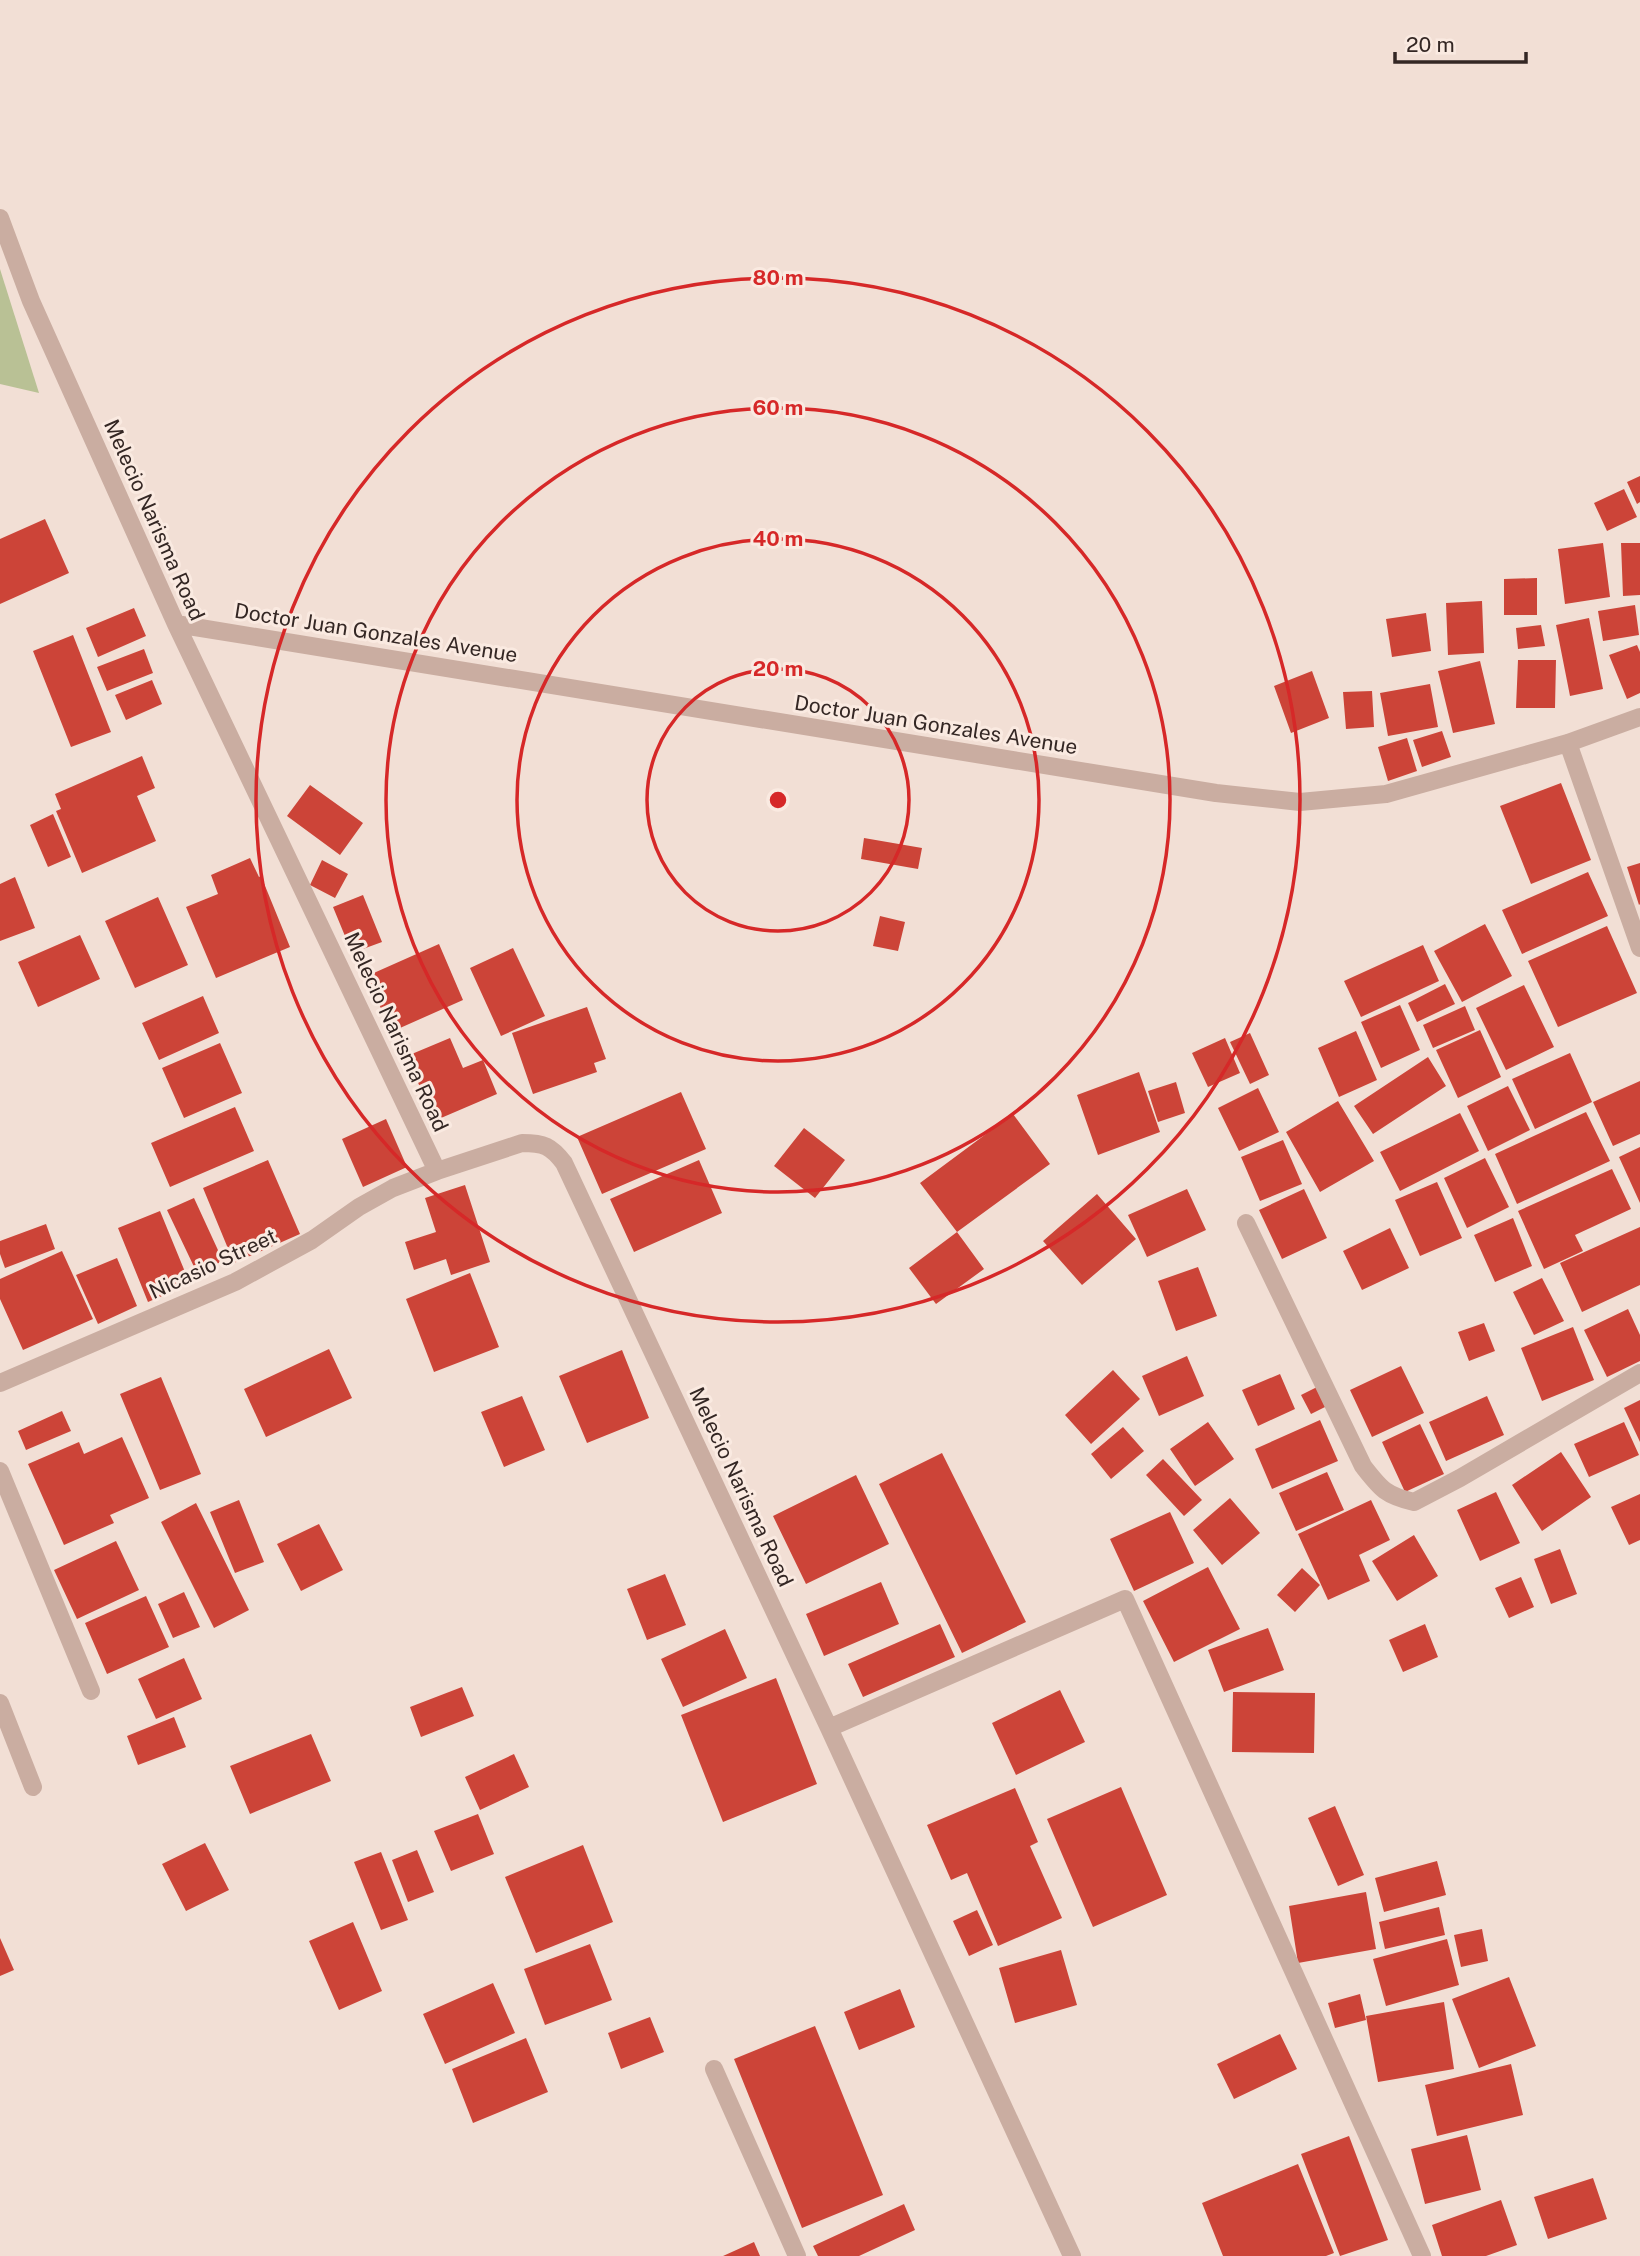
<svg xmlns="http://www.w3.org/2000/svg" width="1640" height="2256" font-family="'Public Sans',sans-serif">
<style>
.green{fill:#b9c195}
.building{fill:#cc4438}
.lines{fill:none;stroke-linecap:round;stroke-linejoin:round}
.street{stroke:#caada1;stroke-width:18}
.ring{fill:none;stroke:#d62828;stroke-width:3.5}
.labels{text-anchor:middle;stroke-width:6;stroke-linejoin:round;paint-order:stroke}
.street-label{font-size:21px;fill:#342724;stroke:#faeae1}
.centre{fill:#d62828;stroke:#faeae1;stroke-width:3.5}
.ring-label{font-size:21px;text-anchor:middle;font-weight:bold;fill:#d62828;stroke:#faeae1;stroke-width:6;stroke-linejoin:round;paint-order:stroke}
</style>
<rect width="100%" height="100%" fill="#f2dfd5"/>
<path class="green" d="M0,269L39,393L0,384Z"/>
<path class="building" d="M1640,476V502L1637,504L1627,482Z
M1624,489L1637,517L1607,531L1594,503Z
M45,519L69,573L0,604V539Z
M1603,543L1610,597L1565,604L1558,549Z
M1621,543H1640V595L1623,596Z
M1537,578V615H1504V579Z
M1482,601L1484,653L1448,655L1446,603Z
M1635,605L1639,635L1603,641L1598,611Z
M134,608L146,636L98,657L86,628Z
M1426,613L1431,651L1392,657L1386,619Z
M1589,618L1603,689L1570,696L1556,625Z
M1541,625L1545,646L1518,649L1516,628Z
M73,635L111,732L71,747L33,651Z
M1637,645L1640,652V693L1627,699L1609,655Z
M144,649L153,673L107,691L97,667Z
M1518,660H1556L1555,708H1516Z
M1480,661L1495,724L1453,733L1438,671Z
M1312,671L1329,718L1291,733L1274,686Z
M152,680L162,704L126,720L115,695Z
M1430,684L1438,727L1388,736L1380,693Z
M1372,691L1374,727L1346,729L1343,692Z
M1442,731L1451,757L1422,767L1413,740Z
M1407,738L1417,771L1388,781L1378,747Z
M142,756L155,788L137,796L156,841L82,873L56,811L61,809L55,794Z
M1561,783L1591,860L1531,884L1500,806Z
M310,785L363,823L340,855L287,816Z
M53,814L71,857L48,867L30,825Z
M864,838L922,848L918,869L861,859Z
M250,858L259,877L261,876L290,947L216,978L186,907L218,894L211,875Z
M322,860L348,874L335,898L310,885Z
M1640,863V904L1639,905L1627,867Z
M1588,872L1608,916L1522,954L1502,910Z
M15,877L35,928L0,941V884Z
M363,895L382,942L352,953L333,907Z
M158,897L188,965L135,988L105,921Z
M880,916L905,922L898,951L873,946Z
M1485,924L1512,976L1462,1002L1434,951Z
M1607,926L1637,993L1558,1027L1528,961Z
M80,935L100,979L38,1007L18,962Z
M439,944L463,1000L391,1032L367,976Z
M1423,945L1439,981L1361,1017L1344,981Z
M513,948L545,1016L501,1036L470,968Z
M1445,984L1455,1004L1417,1022L1408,1003Z
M1524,985L1554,1047L1506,1070L1476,1008Z
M203,996L219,1033L159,1060L142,1023Z
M1400,1005L1420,1050L1381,1068L1361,1022Z
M1465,1006L1475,1030L1433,1048L1423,1025Z
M587,1007L606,1059L594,1063L597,1072L533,1094L512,1033Z
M1480,1030L1501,1077L1458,1098L1436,1050Z
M1356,1031L1377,1080L1339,1097L1318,1048Z
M1250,1033L1269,1075L1250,1084L1230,1042Z
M450,1038L463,1068L483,1060L497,1094L434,1121L407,1056Z
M1225,1038L1240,1073L1208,1087L1192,1053Z
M220,1043L242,1093L184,1118L162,1068Z
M1570,1053L1592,1102L1535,1129L1512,1079Z
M1428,1057L1446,1086L1373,1134L1354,1106Z
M1139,1072L1160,1132L1098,1155L1077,1095Z
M1640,1081V1134L1613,1146L1593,1102Z
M1176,1082L1185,1113L1158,1122L1148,1091Z
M1508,1086L1530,1130L1488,1151L1467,1106Z
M1258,1088L1279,1132L1239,1151L1218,1108Z
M681,1092L706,1149L602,1194L577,1137Z
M1338,1101L1374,1161L1320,1192L1286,1132Z
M235,1107L254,1151L170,1187L151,1143Z
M1586,1112L1610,1161L1517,1204L1495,1154Z
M1460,1113L1479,1151L1400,1191L1380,1152Z
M1013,1114L1050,1164L957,1232L920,1183Z
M386,1119L407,1167L363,1187L342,1139Z
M804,1128L845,1160L815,1198L774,1166Z
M1283,1140L1302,1184L1260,1201L1241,1157Z
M1640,1147V1203L1619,1157Z
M1485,1158L1509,1207L1467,1228L1444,1178Z
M268,1160L300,1234L234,1263L203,1188Z
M699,1160L722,1213L634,1252L610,1199Z
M1612,1169L1631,1209L1575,1235L1583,1251L1544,1269L1518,1211Z
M1437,1182L1462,1238L1420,1256L1395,1200Z
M465,1185L490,1262L451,1275L446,1259L414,1270L405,1242L436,1232L425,1198Z
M1187,1189L1206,1230L1147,1257L1128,1215Z
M1304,1189L1327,1238L1282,1259L1259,1210Z
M1097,1194L1136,1239L1082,1285L1043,1241Z
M194,1198L223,1261L197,1273L167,1210Z
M160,1211L190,1284L148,1302L118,1228Z
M1513,1218L1532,1266L1495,1282L1474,1235Z
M46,1224L55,1249L5,1268L0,1254V1241Z
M1640,1227V1285L1582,1312L1560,1263Z
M1390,1228L1409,1268L1362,1290L1343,1251Z
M957,1232L984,1269L936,1304L909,1268Z
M62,1251L93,1319L23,1350L0,1299V1279Z
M117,1258L137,1306L98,1324L76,1275Z
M1198,1267L1217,1316L1176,1331L1158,1281Z
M470,1273L499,1347L434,1372L406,1299Z
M1542,1278L1564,1321L1534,1335L1513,1292Z
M1628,1309L1640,1335V1361L1607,1377L1584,1330Z
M1484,1323L1495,1351L1469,1361L1458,1332Z
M1573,1327L1594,1380L1542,1401L1521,1348Z
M329,1349L352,1398L266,1437L244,1389Z
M622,1350L649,1418L587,1443L559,1376Z
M1187,1356L1204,1396L1159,1416L1142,1376Z
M1401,1366L1424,1413L1372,1437L1350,1390Z
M1113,1370L1140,1399L1091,1444L1065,1415Z
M1280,1374L1295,1409L1258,1426L1242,1390Z
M161,1377L201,1474L160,1490L120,1394Z
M1319,1386L1329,1405L1311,1414L1301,1395Z
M522,1396L545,1450L504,1467L481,1412Z
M1487,1396L1504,1435L1446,1461L1429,1422Z
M1640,1400V1442L1624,1408Z
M62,1411L71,1431L26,1450L18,1431Z
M1320,1420L1338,1461L1272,1489L1255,1449Z
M1208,1422L1234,1459L1195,1486L1170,1449Z
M1624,1422L1639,1455L1589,1477L1574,1444Z
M1420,1424L1444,1474L1405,1492L1382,1442Z
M1123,1427L1144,1451L1111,1479L1091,1454Z
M122,1437L149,1498L110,1515L114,1523L64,1545L28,1464L79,1442L84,1454Z
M1561,1452L1591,1497L1542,1531L1512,1485Z
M942,1453L1026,1622L962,1653L879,1484Z
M1163,1459L1202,1500L1184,1516L1146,1475Z
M1327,1472L1344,1510L1296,1531L1279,1493Z
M856,1475L889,1544L806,1584L773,1516Z
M1496,1492L1520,1543L1480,1561L1457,1510Z
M1640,1494V1540L1629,1545L1611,1507Z
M1230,1498L1260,1533L1222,1565L1193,1530Z
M239,1500L264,1562L235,1573L210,1512Z
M1371,1500L1390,1540L1359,1555L1370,1581L1328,1600L1298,1534Z
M196,1503L249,1610L214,1628L161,1522Z
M1170,1512L1194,1563L1134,1591L1110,1539Z
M319,1524L343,1570L301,1591L277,1544Z
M1414,1535L1438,1576L1397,1601L1372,1561Z
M116,1541L139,1590L77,1619L54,1570Z
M1560,1549L1577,1594L1551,1604L1534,1559Z
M1208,1567L1240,1629L1174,1662L1143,1601Z
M1302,1568L1320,1585L1295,1612L1277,1595Z
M665,1574L686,1625L647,1640L627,1589Z
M1521,1577L1534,1607L1509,1618L1495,1588Z
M881,1582L899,1624L824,1656L806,1614Z
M184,1592L200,1627L173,1638L158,1604Z
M146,1596L169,1647L107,1674L85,1623Z
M940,1624L955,1657L863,1697L848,1664Z
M1425,1624L1438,1657L1403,1672L1389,1640Z
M1268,1628L1284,1670L1224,1692L1208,1650Z
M725,1629L747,1678L683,1707L661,1659Z
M184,1658L202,1699L156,1719L138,1679Z
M776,1678L817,1784L723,1822L681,1715Z
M462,1687L474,1716L421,1737L410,1707Z
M1060,1690L1085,1742L1016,1775L992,1723Z
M1233,1692L1315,1693L1314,1753L1232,1752Z
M174,1717L186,1747L138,1765L127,1736Z
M311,1734L331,1781L250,1814L230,1766Z
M514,1754L529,1787L480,1810L465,1777Z
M1121,1787L1167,1895L1093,1927L1047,1819Z
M1015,1788L1038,1842L1030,1846L1062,1918L998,1946L967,1873L951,1880L927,1825Z
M1335,1806L1364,1875L1338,1886L1308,1818Z
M478,1814L494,1854L451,1871L434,1831Z
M205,1843L229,1890L186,1911L162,1864Z
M583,1845L613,1922L536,1953L505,1877Z
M417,1850L434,1892L408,1902L392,1860Z
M381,1852L408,1920L381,1930L354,1862Z
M1437,1861L1446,1895L1384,1912L1375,1878Z
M1366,1892L1376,1949L1298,1963L1289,1906Z
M1439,1907L1445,1935L1385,1949L1379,1922Z
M977,1910L993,1945L969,1956L953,1921Z
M353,1922L382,1991L339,2010L309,1941Z
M1482,1929L1488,1961L1461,1967L1454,1935Z
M0,1938L14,1970L0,1976Z
M1447,1939L1459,1985L1386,2006L1373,1959Z
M590,1944L612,2000L545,2025L524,1969Z
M1061,1950L1077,2005L1015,2023L999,1968Z
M1509,1977L1536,2046L1479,2068L1452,1999Z
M493,1983L515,2033L445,2064L423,2014Z
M900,1989L915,2027L859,2050L844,2012Z
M1360,1994L1366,2020L1335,2028L1328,2003Z
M1444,2002L1454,2069L1378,2082L1366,2016Z
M650,2017L664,2052L621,2069L608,2033Z
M815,2026L883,2195L802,2228L734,2059Z
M1280,2034L1297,2069L1234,2099L1217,2064Z
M526,2038L548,2092L473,2123L452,2069Z
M1511,2064L1523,2115L1437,2136L1425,2085Z
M1467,2135L1481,2190L1425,2204L1411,2149Z
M1349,2136L1388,2240L1340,2256L1301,2154Z
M1298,2164L1334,2253L1326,2256H1223L1202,2203Z
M1593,2178L1607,2219L1548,2239L1534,2197Z
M1501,2200L1517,2245L1486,2256H1442L1432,2225Z
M904,2204L915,2230L859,2256H818L813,2246Z
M754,2242L760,2256H723Z"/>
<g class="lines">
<path class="street" d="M0,218L31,301L176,624L437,1171L522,1143C544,1143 551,1146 564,1163L829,1728L1072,2256
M176,624L1216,793L1300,802L1386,794L1568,743L1640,717
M1568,743L1640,948
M1246,1223L1363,1466C1381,1489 1385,1495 1414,1502L1460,1478L1640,1373
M0,1383L235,1282L312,1240L359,1207L393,1188L437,1171
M0,1471L91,1691
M0,1703L33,1787
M829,1728L1125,1599L1422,2256
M714,2069L797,2256"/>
</g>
<g class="ring">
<circle cx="778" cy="800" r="131"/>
<circle cx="778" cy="800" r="261"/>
<circle cx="778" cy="800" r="392"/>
<circle cx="778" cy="800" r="522"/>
</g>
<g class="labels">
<g class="street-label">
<text transform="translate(154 520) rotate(66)" y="7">Melecio Narisma Road</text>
<text transform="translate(376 633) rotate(9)" y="7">Doctor Juan Gonzales Avenue</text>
<text transform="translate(936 725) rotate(9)" y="7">Doctor Juan Gonzales Avenue</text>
<text transform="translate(396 1032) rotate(65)" y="7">Melecio Narisma Road</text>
<text transform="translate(213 1264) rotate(-25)" y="7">Nicasio Street</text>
<text transform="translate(741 1487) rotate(65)" y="7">Melecio Narisma Road</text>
</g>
</g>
<circle cx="778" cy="800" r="10" class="centre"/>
<g class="ring-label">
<text x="778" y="285">80 m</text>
<text x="778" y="415">60 m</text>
<text x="778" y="546">40 m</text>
<text x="778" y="676">20 m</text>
</g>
<path d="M1395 52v10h131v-10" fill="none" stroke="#342724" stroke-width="3.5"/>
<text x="1406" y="52" font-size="21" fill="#342724" stroke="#faeae1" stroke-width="5" paint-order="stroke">20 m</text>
</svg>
